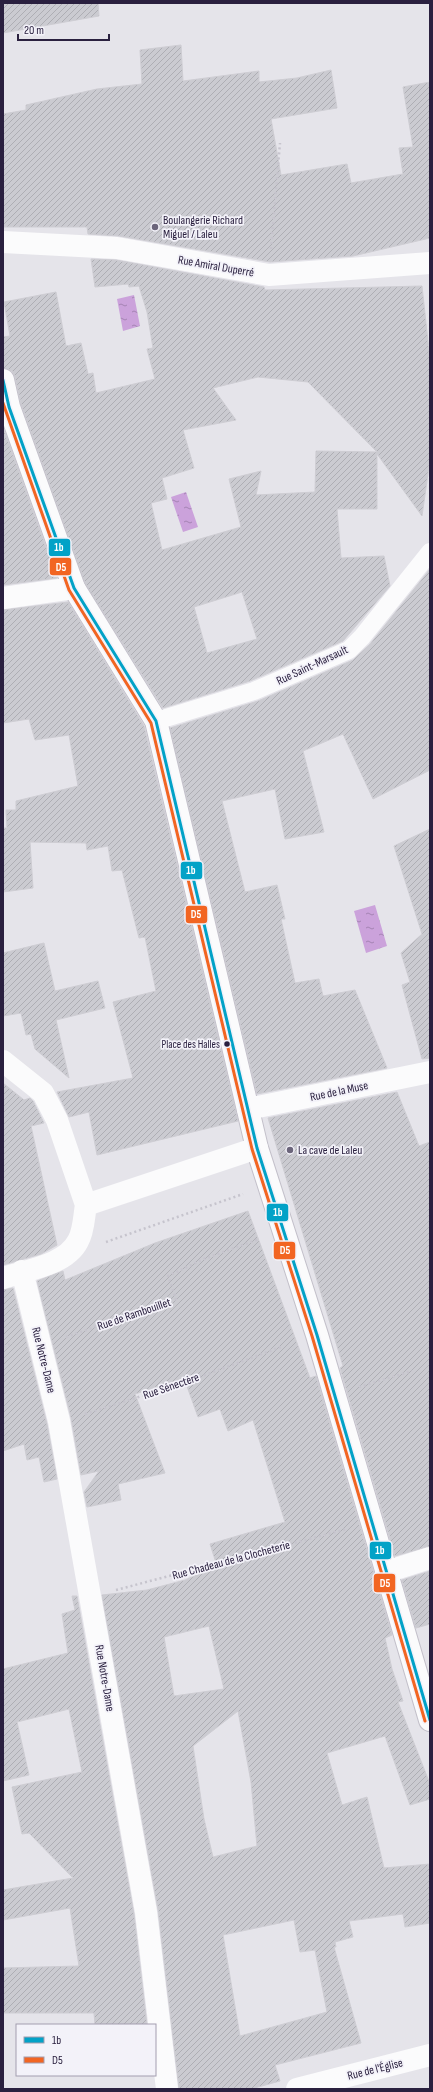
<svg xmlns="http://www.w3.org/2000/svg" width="433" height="2092" font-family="'Sofia Sans Condensed',sans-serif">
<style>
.water{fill:url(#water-ripples)}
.building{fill:url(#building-hatch);stroke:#cecdd3;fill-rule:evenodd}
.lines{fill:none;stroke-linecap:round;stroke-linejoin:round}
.secondary-casing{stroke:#c3c0ca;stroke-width:24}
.path{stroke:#c6c4cd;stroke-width:2.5;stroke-dasharray:2 3;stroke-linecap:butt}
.lane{stroke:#fbfbfc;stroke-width:18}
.street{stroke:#fbfbfc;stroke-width:22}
.secondary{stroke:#fbfbfc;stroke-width:22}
.bus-1-casing{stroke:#f3f2f9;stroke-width:6}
.bus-2-casing{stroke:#f3f2f9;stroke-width:6}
.bus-1{stroke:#02a2c7;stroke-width:3}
.bus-2{stroke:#f26522;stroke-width:3}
.poi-dot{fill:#6b657b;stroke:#f3f2f9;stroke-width:1.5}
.bus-dot{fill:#2a203f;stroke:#f3f2f9;stroke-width:1.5}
.labels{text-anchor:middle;stroke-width:3.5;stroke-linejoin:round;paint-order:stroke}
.bus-label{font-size:11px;fill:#2a203f;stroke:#f3f2f9;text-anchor:end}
.poi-label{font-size:12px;fill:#2a203f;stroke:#f3f2f9;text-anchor:start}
.street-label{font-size:12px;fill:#2a203f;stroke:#f3f2f9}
.line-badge{stroke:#f3f2f9;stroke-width:1.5}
.badge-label{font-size:11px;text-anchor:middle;font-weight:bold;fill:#fff}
</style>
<defs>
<pattern id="water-ripples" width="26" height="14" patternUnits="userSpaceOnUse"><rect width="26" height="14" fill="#cba2db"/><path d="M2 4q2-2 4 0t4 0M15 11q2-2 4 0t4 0" fill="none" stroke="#a584b3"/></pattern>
<pattern id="building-hatch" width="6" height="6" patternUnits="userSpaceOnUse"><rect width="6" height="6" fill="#cbcbd1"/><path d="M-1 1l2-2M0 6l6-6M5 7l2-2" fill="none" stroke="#aeaeb4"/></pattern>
</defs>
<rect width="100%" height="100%" fill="#e5e4ea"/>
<path class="water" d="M134,295L140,326L123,331L117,299Z
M186,492L198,527L183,532L171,497Z
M375,905L387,946L366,953L354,911Z"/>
<path class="building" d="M3,3H98L99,16L3,33Z
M181,45L183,81L259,71V82L297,78L331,70L337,108L271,119L281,175L347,164L351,183L403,174L399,148L413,147L403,87L430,82V238L353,256L270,262L119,236L88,234L87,227H3V114L26,110V105L97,89L142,84L140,50Z
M91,259L116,260L264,287L265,290L422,286L430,360V460L422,516L377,454V509H337L341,558L384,556L390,586L343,641L250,681L163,708L85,583L21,404L15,377L12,371L3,368V337L10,336L4,302L56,292L66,346L81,343L88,374L93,373L96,393L155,379L147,349L153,348L147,312L139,286L129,287L128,284L95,287ZM258,377L308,382L377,452L316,451L315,492L256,495L261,471L229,479L241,527L162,550L151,503L167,499L162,478L194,468L183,430L236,420L213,388ZM242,592L257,639L207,653L194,607Z
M3,427L57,578L3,585Z
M430,569V770L373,799L343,734L303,751L324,832L285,839L275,789L222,801L245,892L277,885L285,919H281L295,983L319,979L323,996L355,990L387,1068L257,1094L170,728L258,701L353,660L370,644Z
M68,602L144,726L238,1121L97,1155L89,1112L69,1117L57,1092L133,1078L113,1002L156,991L145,937L139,938L122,870L112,871L108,846L87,850L86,843L30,842L33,888L3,892V828H7L6,810H16V801L78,786L69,735L35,740L29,719L3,723V610Z
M430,829V1058L422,1059L402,985L410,982L401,953L422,934L394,846Z
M44,943L55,991L98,981L105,1008L56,1020L69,1078L35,1049L31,1034L26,1035L21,1013L3,1016V953Z
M3,1083L24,1100L30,1098L33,1101L44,1123L31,1126L57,1245L41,1254L3,1265Z
M397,1092L419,1146L430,1142V1546L395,1556L340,1368L343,1366L268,1118Z
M248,1211L310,1378L316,1376L392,1635L385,1638L392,1669L403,1701L398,1702L430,1784V1799L410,1805L385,1736L327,1753L342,1805L367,1797L384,1868L430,1864V1923L405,1927L403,1914L349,1921L353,1937L335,1942L336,1947H334L361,2043L275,2065L280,2081L251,2089H179L158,1910L102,1595L147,1590L185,1580L217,1566L210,1544L285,1522L253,1420L228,1431L220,1409L198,1417L184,1378L135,1394L165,1473L118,1484L121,1500L87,1507L84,1492L99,1471L81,1475L71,1418L37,1281L63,1271L65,1280L155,1243ZM209,1626L224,1689L174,1696L164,1637ZM238,1711L251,1782L257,1846L213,1857L204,1819L193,1746ZM294,1920L300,1952L315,1950L327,2012L240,2036L223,1935Z
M13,1288L47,1424L57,1479L44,1482L39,1457L27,1460L24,1444L3,1451V1290Z
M430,1571V1624L416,1628L402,1580Z
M72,1596H77L134,1914L147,2025H95L94,2013H3V1968L79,1966L70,1908L3,1920V1890L73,1878L29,1833L22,1834L12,1787L82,1772L69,1709L17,1722L29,1775L3,1781V1669L68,1653L62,1614L75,1610Z"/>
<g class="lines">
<defs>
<path id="secondary" d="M3,380L9,407L74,588L156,721L257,1148L317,1335L430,1720"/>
</defs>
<use href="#secondary" class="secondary-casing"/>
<path class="path" d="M271,249L280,143
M106,1242L243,1194
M66,1337L176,1299L168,1276L204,1259L259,1239
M3,1346L13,1343
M359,1387L412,1371
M85,1414L186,1382L281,1347
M116,1590L347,1529"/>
<path class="lane" d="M156,721L254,691L349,650L362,637L430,552"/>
<path class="street" d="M3,242L117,248L269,275L430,263
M3,598L74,588
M3,1061L43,1093L57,1120L86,1205
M248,1109L430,1072
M22,1271L59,1421L146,1912L167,2089
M3,1278C27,1270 66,1265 78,1241C84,1231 84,1215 86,1205L257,1148
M386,1572L430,1558
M297,2089L430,2055"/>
<use href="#secondary" class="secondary"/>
<defs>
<path id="bus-1" d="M3,380L9,407L74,588L156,721L257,1148L317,1335L430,1720"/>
<path id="bus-2" d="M3,403L69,590L151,723L252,1149L312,1336L425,1721"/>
</defs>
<use href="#bus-1" class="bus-1-casing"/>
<use href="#bus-2" class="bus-2-casing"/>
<use href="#bus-1" class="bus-1"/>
<use href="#bus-2" class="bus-2"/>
</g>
<g class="poi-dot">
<circle cx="155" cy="227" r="4"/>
<circle cx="290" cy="1150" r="4"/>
</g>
<circle class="bus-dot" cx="227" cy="1044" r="3.5"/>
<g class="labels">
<g class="bus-label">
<text x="220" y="1048">Place des Halles</text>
</g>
<g class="poi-label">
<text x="163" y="224">Boulangerie Richard<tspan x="163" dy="14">Miguel / Laleu</tspan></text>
<text x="298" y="1154">La cave de Laleu</text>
</g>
<g class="street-label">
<text transform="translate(216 266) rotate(10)" y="4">Rue Amiral Duperré</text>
<text transform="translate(312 665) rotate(-25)" y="4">Rue Saint-Marsault</text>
<text transform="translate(339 1091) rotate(-12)" y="4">Rue de la Muse</text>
<text transform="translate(134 1314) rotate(-19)" y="4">Rue de Rambouillet</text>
<text transform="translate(44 1360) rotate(76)" y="4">Rue Notre-Dame</text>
<text transform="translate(171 1386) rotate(-19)" y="4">Rue Sénectère</text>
<text transform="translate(231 1560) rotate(-15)" y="4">Rue Chadeau de la Clocheterie</text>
<text transform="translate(105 1678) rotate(80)" y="4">Rue Notre-Dame</text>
<text transform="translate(375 2069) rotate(-14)" y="4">Rue de l'Église</text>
</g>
</g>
<g class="line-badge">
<rect x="48" y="538" width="23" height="19" rx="4" fill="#02a2c7"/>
<rect x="49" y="557" width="23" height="19" rx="4" fill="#f26522"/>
<rect x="180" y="861" width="23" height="19" rx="4" fill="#02a2c7"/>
<rect x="185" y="905" width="23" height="19" rx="4" fill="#f26522"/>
<rect x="266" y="1203" width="23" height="19" rx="4" fill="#02a2c7"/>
<rect x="273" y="1241" width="23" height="19" rx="4" fill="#f26522"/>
<rect x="369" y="1541" width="23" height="19" rx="4" fill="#02a2c7"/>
<rect x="373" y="1573" width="23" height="20" rx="4" fill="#f26522"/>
</g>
<g class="badge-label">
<text x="59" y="551">1b</text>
<text x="61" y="571">D5</text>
<text x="191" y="874">1b</text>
<text x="196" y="918">D5</text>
<text x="278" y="1216">1b</text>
<text x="285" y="1254">D5</text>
<text x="380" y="1554">1b</text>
<text x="385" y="1587">D5</text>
</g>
<rect width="433" height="2092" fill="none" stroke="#2a203f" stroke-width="8"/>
<rect x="16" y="2024" width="140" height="52" fill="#f3f2f9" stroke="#a39eaf"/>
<rect x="24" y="2037" width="20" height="6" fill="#02a2c7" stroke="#a39eaf"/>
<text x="52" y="2044" font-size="12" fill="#2a203f">1b</text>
<rect x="24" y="2057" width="20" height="6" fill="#f26522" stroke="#a39eaf"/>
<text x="52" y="2064" font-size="12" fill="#2a203f">D5</text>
<path d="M18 34v6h91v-6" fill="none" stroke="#2a203f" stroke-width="2"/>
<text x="24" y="34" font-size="12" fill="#2a203f" stroke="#f3f2f9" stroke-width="3" paint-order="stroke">20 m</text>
</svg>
